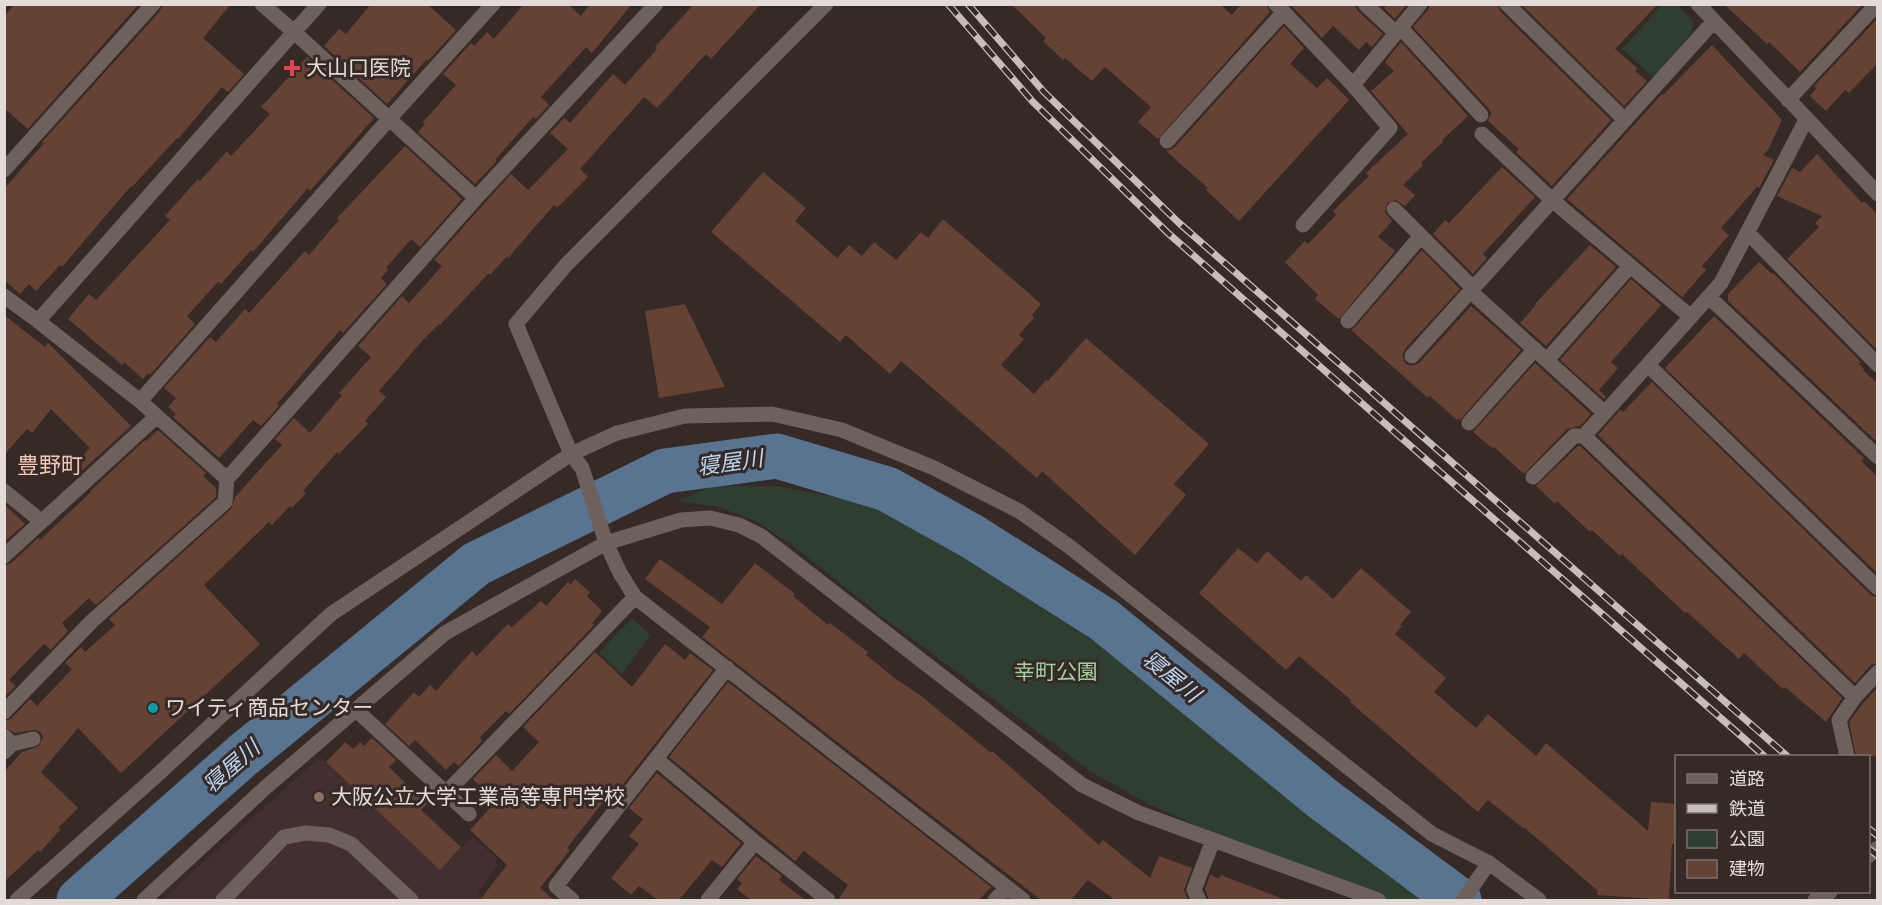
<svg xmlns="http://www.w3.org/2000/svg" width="1882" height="905" font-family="'Alegreya Sans','Noto Sans JP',sans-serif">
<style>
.education{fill:#432e30}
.green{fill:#2f3f2f}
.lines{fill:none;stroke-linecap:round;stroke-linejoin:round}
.river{stroke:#597491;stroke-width:45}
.building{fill:#664235}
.minor{stroke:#6e605b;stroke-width:15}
.rail-casing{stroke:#c7bebb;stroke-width:7}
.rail{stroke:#362a26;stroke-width:4.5;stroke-dasharray:14;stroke-linecap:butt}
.health-dot{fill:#e0444e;stroke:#362a26;stroke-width:2}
.culture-dot{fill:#0f9aa8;stroke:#362a26;stroke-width:2}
.education-dot{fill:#8d6e63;stroke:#362a26;stroke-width:2}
.labels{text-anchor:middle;stroke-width:6;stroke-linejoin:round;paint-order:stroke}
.poi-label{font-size:21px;fill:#e3dbd8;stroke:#362a26;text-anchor:start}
.park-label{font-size:21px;fill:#a0d09f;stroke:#362a26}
.water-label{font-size:22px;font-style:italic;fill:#bbd6f4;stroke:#362a26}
.neighbourhood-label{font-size:22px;fill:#f7c5b9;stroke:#362a26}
</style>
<rect width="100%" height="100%" fill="#362a26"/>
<path class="education" d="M320,757L440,869L473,837L496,858L497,864L478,893L486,900H162Z"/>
<path class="green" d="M1662,5H1677L1693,22L1692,32L1654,78L1622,49Z
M714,486H776L875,505L1092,625L1425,900H1358L1145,802L1093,773L880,615L795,547L758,522L719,507L677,501Z
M632,618L650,635L622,674L599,653Z"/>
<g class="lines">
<path class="river" d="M79,900L243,755L476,564L665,471L777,456L887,489L973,537L1104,620L1323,799L1459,900"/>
</g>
<path class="building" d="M15,4H139L28,129L4,108V16Z
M163,4H231L203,38L244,74L228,92L222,87L178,139L177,138L132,187L131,186L62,267L60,265L36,291L29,284L20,294L4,280V189L44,143L42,142L160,11Z
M371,4H427L456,30L428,61L426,60L387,104L324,46L339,29L346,34Z
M524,4H568L581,16L590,4H632L592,53L586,47L541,97L549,105L536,119L533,117L495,160L497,161L475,184L418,132L425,124L423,122L456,85L443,74L471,43L474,46L487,32L494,39Z
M694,4H761L711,59L706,54L657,108L644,97L580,169L588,177L557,208L554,205L508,258L507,256L490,275L489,273L440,325L439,324L422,341L379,391L386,397L365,421L368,424L339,454L337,452L303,491L306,493L292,508L290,506L272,525L269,522L204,585L260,644L121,773L78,728L41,772L78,808L58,828L60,830L40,852L38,850L4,882V772L22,752L39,746L43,737L40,732L35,730L15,733L4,727V721L11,719L30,699L37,706L72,669L65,663L81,647L85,652L115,625L109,619L231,509L235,497L282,445L275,439L294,418L310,433L342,395L339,393L371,357L358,346L402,296L409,303L442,266L434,260L483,205L511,174L528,190L568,149L550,133L564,118L570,123L613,74L625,85L657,49L655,47Z
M1011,4H1220L1232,15L1241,4H1266L1270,12L1158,139L1138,122L1151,107L1105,67L1092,81L1065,58L1063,60L1043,41L1046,38Z
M1290,4H1354L1358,11L1383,34L1372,47L1366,42L1359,50L1333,26L1322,38Z
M1387,4H1407L1395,19L1384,8Z
M1430,4H1498L1500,11L1611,120L1552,186L1516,152L1519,149L1488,121L1491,113L1488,108L1413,27L1428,10Z
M1521,4H1658L1615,49L1637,68L1635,71L1647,81L1624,106Z
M1724,4H1863L1800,72L1769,42L1767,44Z
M1878,18V63L1849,93L1845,90L1826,111L1810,96L1817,88L1814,86Z
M1284,26L1304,48L1290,64L1317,88L1327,78L1349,100L1239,221L1206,190L1208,188L1166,151L1174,148Z
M1401,42L1468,116L1442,140L1444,141L1421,163L1423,165L1403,185L1415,195L1405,206L1396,200L1387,203L1385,212L1392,221L1378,237L1395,251L1339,319L1315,299L1318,295L1285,262L1305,241L1308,244L1336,215L1333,211L1369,176L1366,173L1408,134L1371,91L1394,71L1385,62Z
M1712,45L1782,120L1768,150L1763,155L1774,160L1759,188L1757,187L1721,228L1729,235L1702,266L1706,270L1682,297L1567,199L1662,94L1663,95Z
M307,57L374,118L310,191L308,188L253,252L251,250L221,284L218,282L187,316L195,324L150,375L148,373L143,379L124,362L122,365L68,319L89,294L96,300L170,220L165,216L198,179L200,181L227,151L231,156L247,139L270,114L261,107Z
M405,146L462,199L420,247L411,239L386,268L388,270L381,278L387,284L343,333L340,330L277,404L279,406L261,426L253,420L219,458L173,417L176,414L168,407L176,398L164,388L210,337L216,342L245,309L249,313L305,251L309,255L339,220L337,218Z
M1817,154L1862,203L1864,201L1878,215V346L1875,348L1787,259L1819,227L1815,223L1822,216L1777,196L1792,168L1800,172Z
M1502,167L1535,197L1483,254L1487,258L1473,274L1433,234L1445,220L1449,223Z
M763,172L806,208L795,221L837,258L849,245L862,256L874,242L896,260L921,232L928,238L943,219L1041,304L1032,315L1034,318L1019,335L1024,339L1001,365L1034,394L1046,380L1048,381L1086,338L1209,444L1174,484L1186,495L1135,555L1042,471L1037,478L901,361L890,374L846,335L840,342L711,232Z
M1590,245L1616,267L1546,346L1520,323L1536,305L1535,304Z
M1422,250L1460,289L1405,349L1402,355L1405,363L1411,366L1419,363L1471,306L1521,350L1460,420L1458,418L1457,420L1430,396L1428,398L1351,330L1355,327Z
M1759,262L1772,274L1773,273L1861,362L1859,364L1864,369L1863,370L1878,384V443L1728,301V294Z
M1631,279L1661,305L1611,362L1618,368L1599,390L1606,397L1604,399L1560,360Z
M685,304L725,387L659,398L645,311Z
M4,315L45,347L48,343L131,426L75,477L68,471L90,448L51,409L32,433L27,429L4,455Z
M1714,316L1864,458L1861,461L1878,477V574L1665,368Z
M1535,363L1591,414L1580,426L1567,429L1524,474L1494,447L1492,448L1473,432Z
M1652,382L1871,595L1878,598V663L1871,665L1855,683L1598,435L1620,410L1623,412Z
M158,430L206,473L203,476L216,488V497L96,605L89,598L62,623L68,631L51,650L44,644L9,680L16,686L4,697V566L11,563L38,538L40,540L91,492L90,491L145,440L146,441Z
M1578,446H1580L1842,698L1826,722L1785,687L1783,689L1744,653L1739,659L1687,612L1685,613L1622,554L1620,556L1592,530L1590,532L1557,501L1555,504L1536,486Z
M4,504L25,524L4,542Z
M1238,548L1257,563L1267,551L1301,581L1306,575L1333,599L1361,568L1411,612L1400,625L1402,626L1395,634L1446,678L1434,692L1476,728L1488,714L1536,756L1546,743L1648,831L1651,802L1676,804L1674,844H1672L1669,900L1597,895L1598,891L1525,828L1524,829L1488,800L1478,812L1350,702L1351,700L1299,656L1286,670L1199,593Z
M660,559L722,604L755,563L795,594L793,596L828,625L830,623L868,652L866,655L896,679L921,696L991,753L992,751L1099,845L1103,840L1150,878L1159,856L1192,868L1184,890L1188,900H1115L1088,880L1071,900H1041L702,637L710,627L645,579Z
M575,579L590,592L587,596L602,611L592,623L594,625L581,639L509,714L506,711L480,737L482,741L459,766L454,762L446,770L415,740L409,746L385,724L414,692L419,697L430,685L436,691L472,651L477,656L508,624L512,627L541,601L546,606L568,582L571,584Z
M665,644L685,660L690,653L713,670L614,796L610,793L567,848L570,850L540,888L554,900H480L507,865L470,830L489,809L481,801L488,794L473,779L496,755L512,771L539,742L523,727L595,652L632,687Z
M728,682L991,887L979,900H838L848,885L804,851L795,861L669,757Z
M1878,687V756H1856L1849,722L1863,703Z
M372,738L396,760L389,767L427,804L421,810L461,847L440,870L326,762L345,742L353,749L360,742L364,746Z
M657,773L741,843L722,867L712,860L679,900H658L639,886L631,895L611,878L639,844L629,836L643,819L629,808Z
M756,856L782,876L779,880L805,900H751L737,889L742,883L737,879Z
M1210,875L1219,879L1221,875L1283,899V900H1209L1205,889Z"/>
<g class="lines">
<path class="minor" d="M262,4L294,32L319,4
M493,4L389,119L140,401L38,321L294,32L476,198L656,4
M826,4L566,265L516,324L571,454L582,468L606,543L620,573L635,597L1023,900
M1276,4L1353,85
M1365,4L1396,33
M1507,4L1625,120
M1698,4L1878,194
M1401,28L1481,115
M1788,100L1877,4
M1482,134L1552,200L1691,317
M1167,141L1283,13
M4,170L153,4
M1394,209L1473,288
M1303,225L1390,128L1353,85L1420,4
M1748,233L1878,365
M1470,291L1605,413
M4,296L38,321
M1709,297L1878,457
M1348,321L1421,236
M1412,356L1714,21
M1547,360L1630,266
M1648,365L1878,588
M140,401L227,479L476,198
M1469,423L1535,349
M1584,436L1721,283L1806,120
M1533,477L1574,436H1584L1855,697
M4,491L41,521
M4,556L157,416
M356,710L469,814
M4,712L92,621L225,502L227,479
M4,736L12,744L4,752
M12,744L33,739
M1847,756L1839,720L1855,697L1878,672
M656,759L755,842L828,900
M446,793L635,597
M1868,856L1878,848
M17,900L155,777L331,614L571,454L617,433L685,416L772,414L842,430L934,468L1019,511L1070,547L1432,834L1489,863L1539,900
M144,900L265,788L445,633L606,543L681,520L710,518L739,525L761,536L1082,785L1139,813L1378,900
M223,900L284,837L306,833L329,835L351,844L411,900
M572,900L556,886L727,668
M708,900L755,842
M995,900L1007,888
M1199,900L1194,890L1213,840
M1463,900L1489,863
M1815,900L1824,897L1830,892"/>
<defs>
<path id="rail" d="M948,4L1033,102L1169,234L1764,756
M968,4L1044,92L1179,223L1787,756
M1868,828L1878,836
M1868,848L1878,856"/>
</defs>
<use href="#rail" class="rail-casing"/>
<use href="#rail" class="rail"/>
</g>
<path class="health-dot" d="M289 59h6v6h6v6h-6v6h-6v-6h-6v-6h6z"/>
<circle class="culture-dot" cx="153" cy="708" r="6"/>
<circle class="education-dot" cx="319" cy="797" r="6"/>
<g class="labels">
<g class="poi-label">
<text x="306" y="75">大山口医院</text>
<text x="165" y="715">ワイティ商品センター</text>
<text x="331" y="804">大阪公立大学工業高等専門学校</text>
</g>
<g class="park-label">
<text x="1056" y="679">幸町公園</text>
</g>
<g class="water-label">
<text transform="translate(730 462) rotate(-8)" y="8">寝屋川</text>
<text transform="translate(1172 676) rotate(39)" y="8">寝屋川</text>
<text transform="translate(231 766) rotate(-41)" y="8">寝屋川</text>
</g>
<g class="neighbourhood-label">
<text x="50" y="473">豊野町</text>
</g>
</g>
<rect width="1882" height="905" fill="none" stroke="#e3dbd8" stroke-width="12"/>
<rect x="1675" y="755" width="195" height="138" fill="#362a26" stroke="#7b716d" stroke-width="1.5"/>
<rect x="1687" y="774" width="30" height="9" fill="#6e605b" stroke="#7b716d" stroke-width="1.5"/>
<text x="1729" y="785" font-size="18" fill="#e3dbd8">道路</text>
<rect x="1687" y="804" width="30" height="9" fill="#c7bebb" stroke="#7b716d" stroke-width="1.5"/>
<text x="1729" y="815" font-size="18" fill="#e3dbd8">鉄道</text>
<rect x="1687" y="830" width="30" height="18" fill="#2f3f2f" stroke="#7b716d" stroke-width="1.5"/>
<text x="1729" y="845" font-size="18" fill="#e3dbd8">公園</text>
<rect x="1687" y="860" width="30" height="18" fill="#664235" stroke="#7b716d" stroke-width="1.5"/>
<text x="1729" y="875" font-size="18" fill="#e3dbd8">建物</text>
</svg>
